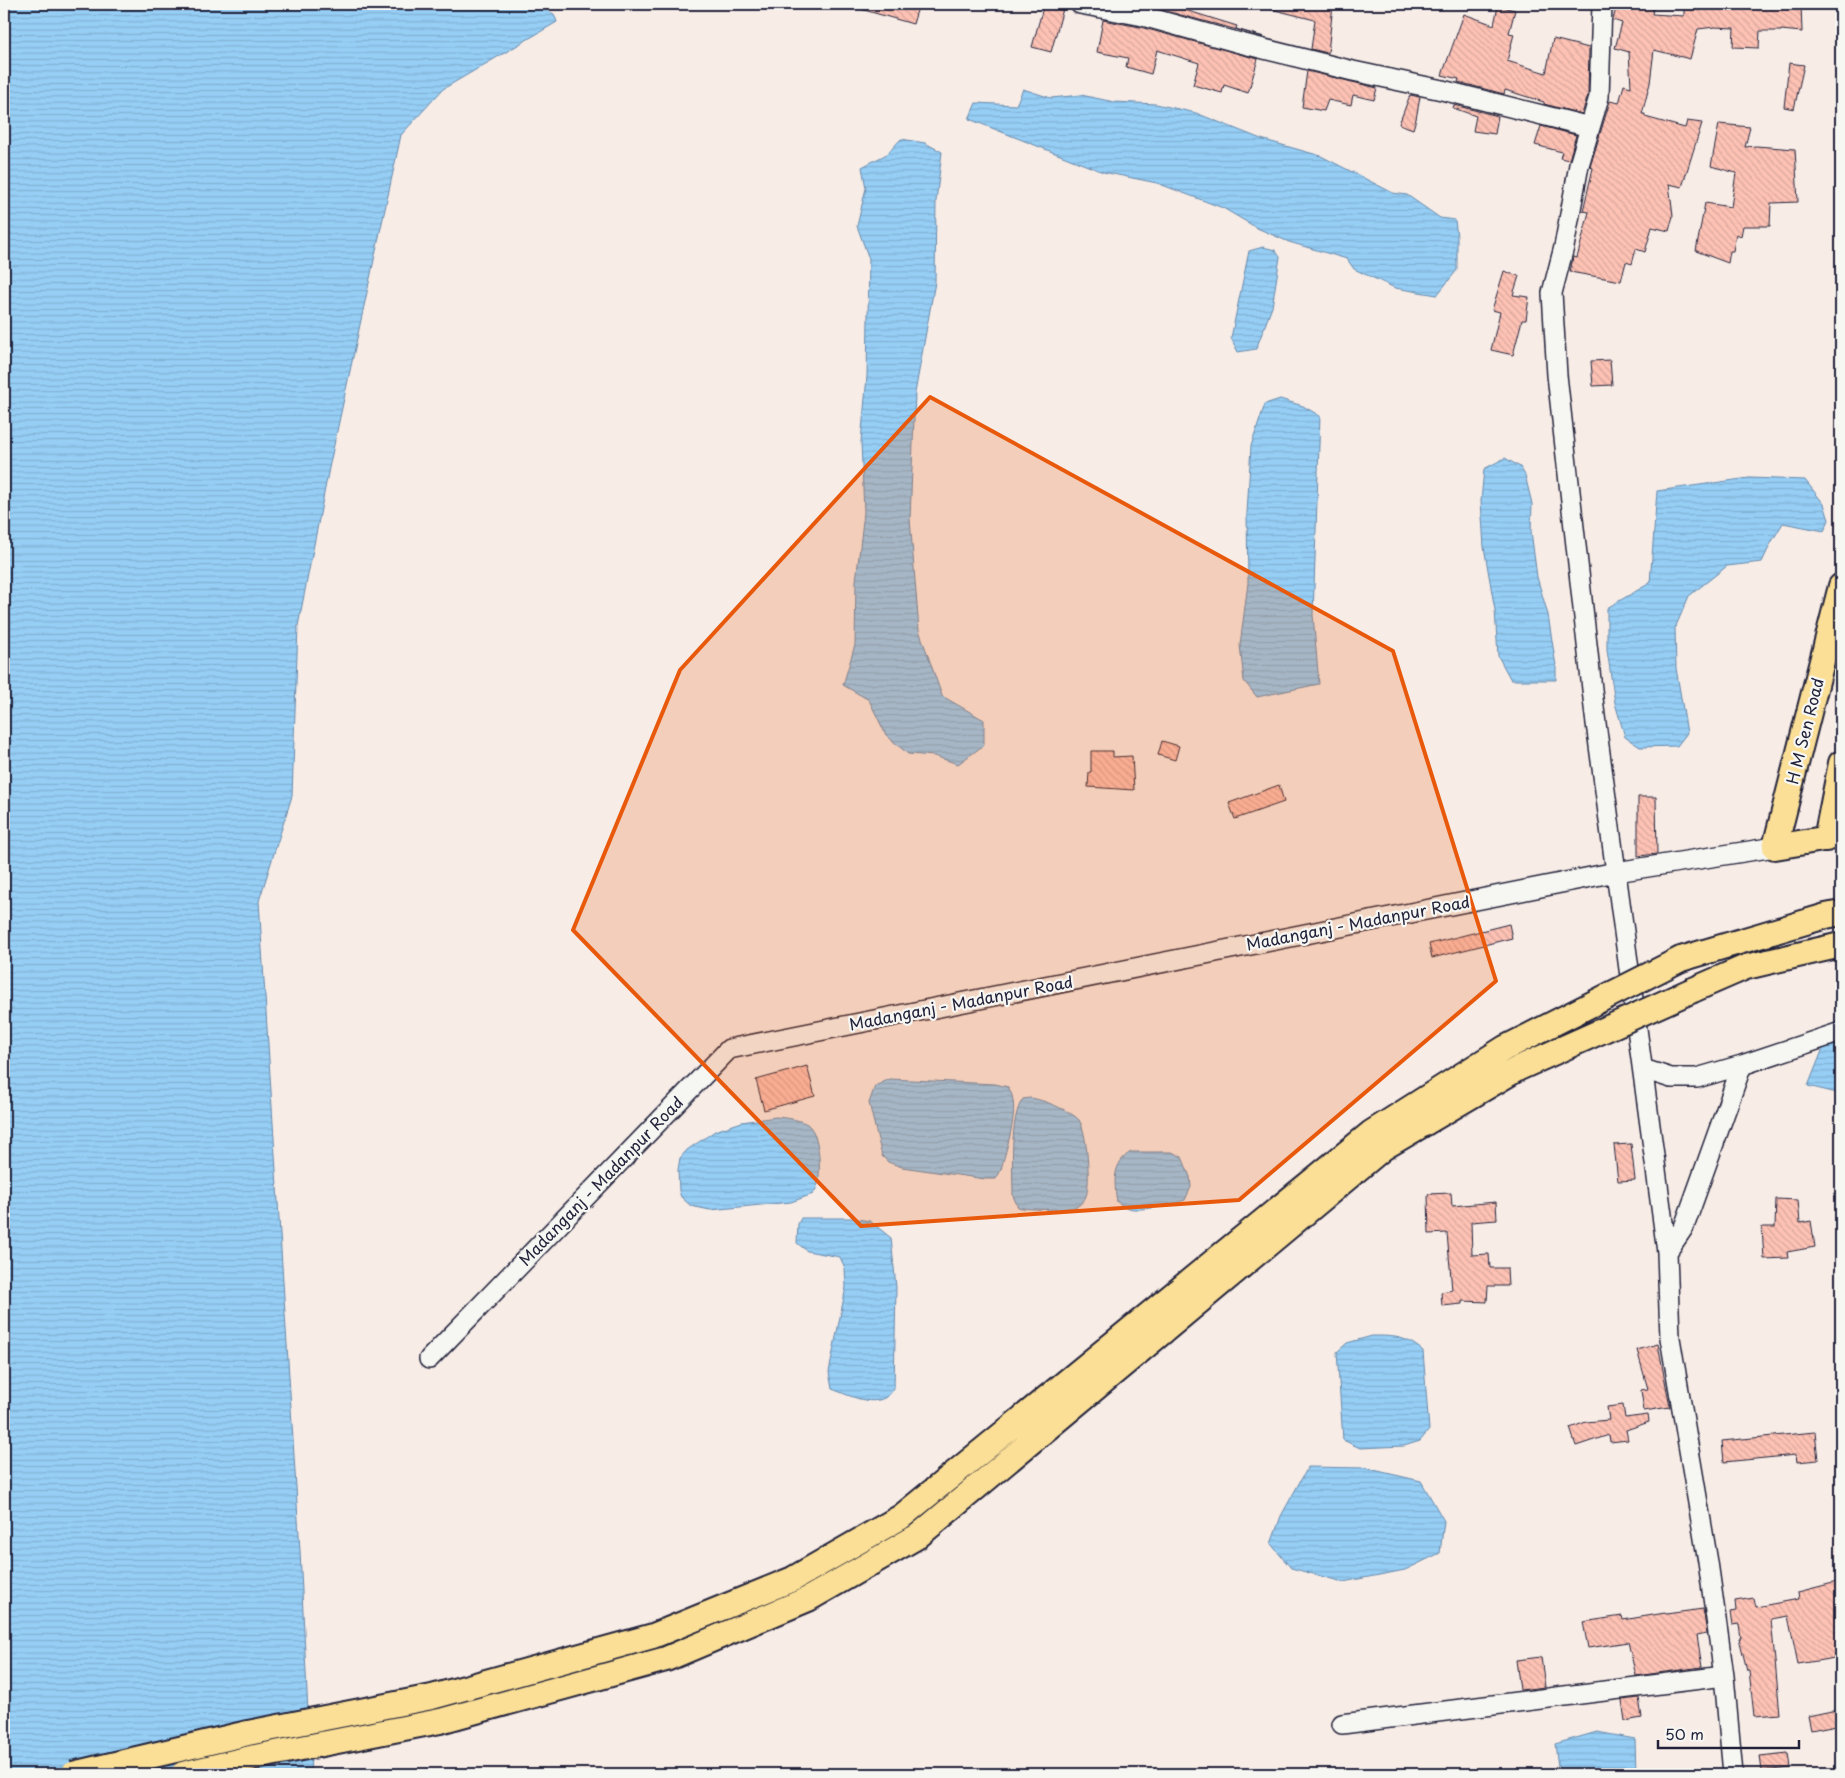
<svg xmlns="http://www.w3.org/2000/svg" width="1845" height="1778" font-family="'Playpen Sans',sans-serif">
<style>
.water{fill:url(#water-rules);stroke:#6889ab}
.building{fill:url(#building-back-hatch);stroke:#22223b}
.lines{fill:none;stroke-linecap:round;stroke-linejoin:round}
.minor-casing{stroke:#22223b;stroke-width:22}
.major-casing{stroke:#22223b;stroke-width:28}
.minor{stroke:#f6f6f2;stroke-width:19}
.major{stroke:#fbdf96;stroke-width:24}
.major-bridge-casing{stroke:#22223b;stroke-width:28;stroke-linecap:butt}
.major-bridge{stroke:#fbdf96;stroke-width:24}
.marked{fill:#e8590c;fill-opacity:0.2;stroke:#e8590c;stroke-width:4;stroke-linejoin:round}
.labels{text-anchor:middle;stroke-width:4.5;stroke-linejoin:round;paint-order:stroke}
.street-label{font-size:16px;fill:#22223b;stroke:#f6f6f2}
</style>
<defs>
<pattern id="water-rules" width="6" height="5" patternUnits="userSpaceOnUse" patternTransform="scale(1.25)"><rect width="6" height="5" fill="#96cef5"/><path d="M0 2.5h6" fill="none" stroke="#81b1d3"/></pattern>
<pattern id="building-back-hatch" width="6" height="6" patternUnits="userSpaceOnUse" patternTransform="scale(1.25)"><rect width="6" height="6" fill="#fdc2b4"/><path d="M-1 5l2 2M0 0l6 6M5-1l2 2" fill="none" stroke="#d9a69c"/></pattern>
</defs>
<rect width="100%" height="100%" fill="#f7ece6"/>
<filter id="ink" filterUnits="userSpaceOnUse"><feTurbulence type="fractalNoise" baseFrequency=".02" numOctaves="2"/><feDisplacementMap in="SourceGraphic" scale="10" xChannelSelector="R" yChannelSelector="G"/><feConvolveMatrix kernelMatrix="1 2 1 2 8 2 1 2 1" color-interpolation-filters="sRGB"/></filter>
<g filter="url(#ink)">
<path class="water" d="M4,4H533L554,14L557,22L443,89L401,135L329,468L298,626L292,796L259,901L300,1551L311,1774H4Z
M1023,89L1051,98L1081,95L1114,102L1156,104L1196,113L1261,139L1321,156L1393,193L1407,195L1440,218L1455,220L1457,237V270L1437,295L1395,288L1354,269L1347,259L1289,242L1257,228L1223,208L1157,183L1103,172L969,119L976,103L1016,105Z
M901,139L925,143L942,152L936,201L935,282L915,393L910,519L919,630L942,696L984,720V745L958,764L934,756L908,754L886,735L869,700L843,685L855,645L856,581L864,512L861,442L867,376L869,259L857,226L866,188L862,167L887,154Z
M1263,247L1275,250L1280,257L1272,307L1256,349L1238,352L1231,338L1249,251Z
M1280,399L1303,406L1320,416L1313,615L1319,684L1257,697L1244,681L1240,645L1248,583L1247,513L1251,446L1265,404Z
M1505,458L1520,467L1525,475L1532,504L1531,531L1537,577L1548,615L1556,666V680H1511L1498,656L1495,610L1484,547L1481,501L1484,469Z
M1749,478L1805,480L1824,504L1829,520L1824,531L1783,523L1771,543L1762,562L1727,566L1689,596L1675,628L1676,668L1687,733L1677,746L1640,747L1625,737L1615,703L1607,650V608L1650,583L1657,491Z
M1841,1045V1094L1808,1086L1824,1046Z
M890,1079L995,1084L1008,1087C1022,1107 1006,1147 1001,1170L996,1179H985L902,1167L888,1162L882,1156L869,1103L875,1086Z
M1030,1098C1042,1099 1071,1111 1079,1120C1087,1131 1091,1184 1086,1196C1085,1199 1082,1203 1079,1205C1072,1211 1027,1210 1018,1207L1013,1196C1013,1172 1009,1117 1023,1099Z
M776,1117C786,1118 798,1119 807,1124C820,1133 821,1169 818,1184C817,1187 815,1191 813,1194L791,1202L710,1210L691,1206L681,1197L679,1191L678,1170L680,1158L687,1150L715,1131L742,1122Z
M1131,1152H1172L1182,1157L1190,1177L1191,1187L1185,1200C1173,1204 1141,1212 1128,1208C1125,1207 1121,1204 1117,1202C1114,1183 1112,1163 1131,1152Z
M801,1218H851L870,1221L891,1238L896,1287L894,1388C881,1412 851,1396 832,1389L829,1372L846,1287L845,1268L840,1257L807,1251L797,1243L798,1224Z
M1372,1336C1395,1336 1405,1336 1423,1351L1429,1430L1420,1441L1404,1446L1360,1448L1343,1440L1337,1352L1347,1343Z
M1308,1467L1365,1468L1421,1481L1444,1521L1440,1553L1405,1570L1343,1582L1291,1568L1271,1544L1281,1516Z
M1597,1732L1635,1739L1636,1774H1559L1555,1744Z"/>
<path class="building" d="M857,4H919L913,24L857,8Z
M1044,4L1063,9L1051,52L1032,47Z
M1139,4H1183L1182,9L1237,26L1236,29L1264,37Z
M1272,4H1333L1328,53L1311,49L1315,20L1271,9Z
M1617,4H1654L1652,14L1684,16V9L1701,10L1725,6V4H1801L1802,32L1781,30V31H1760L1759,48L1733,47L1734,28L1715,27L1698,29L1690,59L1654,50L1650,83L1642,114H1645V117L1685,128L1687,121L1702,123L1682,187L1669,184L1673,216L1669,231L1652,227L1645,252L1636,249L1632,264L1626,262L1621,281L1570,272L1573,257L1577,258L1589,212L1583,211L1593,168L1590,167L1610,101L1619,103L1624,85L1631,87L1629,52L1615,48L1622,23L1613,20Z
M1498,6L1515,10L1509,33L1514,34L1507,61L1546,73L1553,39L1589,48L1588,95L1582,114L1544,104V102L1505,90L1504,94L1458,82L1459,79L1442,75L1464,14L1494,25Z
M1103,20L1140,27L1258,59L1248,93L1224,85L1222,93L1193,85L1199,63L1157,50L1151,74L1126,67L1128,58L1097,52Z
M1789,63L1804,65L1794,109L1784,107Z
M1307,71L1377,88L1374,100L1353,95L1351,105L1328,100L1324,111L1302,107Z
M1410,95L1420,97L1416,119L1413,129L1399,124Z
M1454,105L1498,116L1495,134L1473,131L1476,116L1453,108Z
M1719,124L1750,127L1745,147L1756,146L1795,149L1798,202L1771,203L1770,226H1743L1741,236L1736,234L1733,251H1730L1728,263L1696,251L1705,203L1731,207L1736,173L1711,166Z
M1541,126L1576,135L1569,160L1560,158L1562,152L1535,145Z
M1504,271L1519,276L1513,295L1529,297L1526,320H1522L1513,355L1491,350L1500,312L1492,310Z
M1610,360L1612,385L1593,386L1591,361Z
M1162,741L1179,746L1175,760L1158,755Z
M1091,751H1113V757L1132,756L1134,790L1088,787L1089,772H1091Z
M1279,785L1284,802L1235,819L1229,803Z
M1638,797H1656L1657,854L1638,856Z
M1509,924L1512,938L1432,958L1429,944Z
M807,1066L815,1096L764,1110L756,1080Z
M1631,1144L1635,1180L1618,1181L1614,1145Z
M1451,1193L1452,1206L1496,1202L1497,1220L1471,1222L1472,1255L1489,1254L1490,1268H1507L1508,1286H1488L1487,1302L1462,1301V1304L1442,1306L1441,1292L1452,1290L1447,1233L1429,1234L1428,1194Z
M1776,1199L1798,1200L1800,1223L1811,1221L1815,1247L1787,1252L1788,1258L1764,1259L1762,1227H1775Z
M1658,1344L1670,1407L1644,1411L1641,1390L1648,1389L1637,1350Z
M1623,1405L1625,1418L1648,1415L1649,1422L1626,1430L1628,1440L1610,1442L1609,1435L1576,1446L1570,1428L1586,1422L1609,1420L1607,1407Z
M1815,1432L1818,1460L1797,1462L1796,1455L1724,1462L1722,1441Z
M1837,1582L1841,1597V1657L1798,1664L1788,1616L1771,1619L1780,1714L1754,1716L1749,1670H1747L1739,1638H1741L1739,1624L1732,1625L1730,1612L1736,1611L1735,1601L1754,1598L1756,1607L1799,1599L1798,1592Z
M1703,1609L1707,1633L1697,1635L1702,1667L1636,1676L1628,1642L1588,1648L1583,1622L1622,1616L1623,1620L1665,1613L1666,1614Z
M1541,1657L1545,1687L1520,1690L1516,1660Z
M1639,1698L1642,1718L1625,1721L1622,1700Z
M1841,1709V1724L1811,1730L1808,1716Z
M1788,1753L1790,1768L1762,1771L1760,1756Z"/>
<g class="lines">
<defs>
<path id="minor" d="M1080,4L1143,16L1240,43L1353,71L1442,90L1590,127
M1602,4L1599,97L1579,165L1564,247L1552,293L1557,375L1595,716L1667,1252L1670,1338L1708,1562L1724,1676L1733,1774
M1643,1069L1671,1078H1697L1742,1065L1841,1032
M1667,1252L1684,1227L1742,1065
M429,1359L729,1049L1616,872L1775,847
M1342,1724L1724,1676"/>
<path id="major" d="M1841,586L1775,847L1841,836
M1826,839L1841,763
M1681,959L1826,916L1841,913
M1693,990L1746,967L1841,945"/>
</defs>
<use href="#minor" class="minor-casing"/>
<use href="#major" class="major-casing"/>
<use href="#minor" class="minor"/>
<use href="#major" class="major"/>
<defs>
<path id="major-bridge" d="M73,1774L248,1733L432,1697L653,1636L793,1579L901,1517L1371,1133L1505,1048L1681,959
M183,1774L255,1757L440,1721L666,1659L808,1599L918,1536L1383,1148L1519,1068L1693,990"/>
</defs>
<use href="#major-bridge" class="major-bridge-casing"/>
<use href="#major-bridge" class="major-bridge"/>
</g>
</g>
<path class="marked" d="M930,397L1393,651L1496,981L1239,1200L861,1226L573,930L680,670Z"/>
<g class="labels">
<g class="street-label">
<text transform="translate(1805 731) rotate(-76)" y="6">H M Sen Road</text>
<text transform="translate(1358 923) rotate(-11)" y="6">Madanganj - Madanpur Road</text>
<text transform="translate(961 1003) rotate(-11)" y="6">Madanganj - Madanpur Road</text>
<text transform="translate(601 1181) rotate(-46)" y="6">Madanganj - Madanpur Road</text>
</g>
</g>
<rect width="1845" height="1778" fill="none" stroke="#f6f6f2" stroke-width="20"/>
<rect x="10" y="10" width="1825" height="1758" fill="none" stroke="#22223b" stroke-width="2" filter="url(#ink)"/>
<path d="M1658 1740v8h141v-8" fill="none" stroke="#22223b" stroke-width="2.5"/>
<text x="1665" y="1740" font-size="15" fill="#22223b" stroke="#f6f6f2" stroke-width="4" paint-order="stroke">50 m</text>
</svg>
